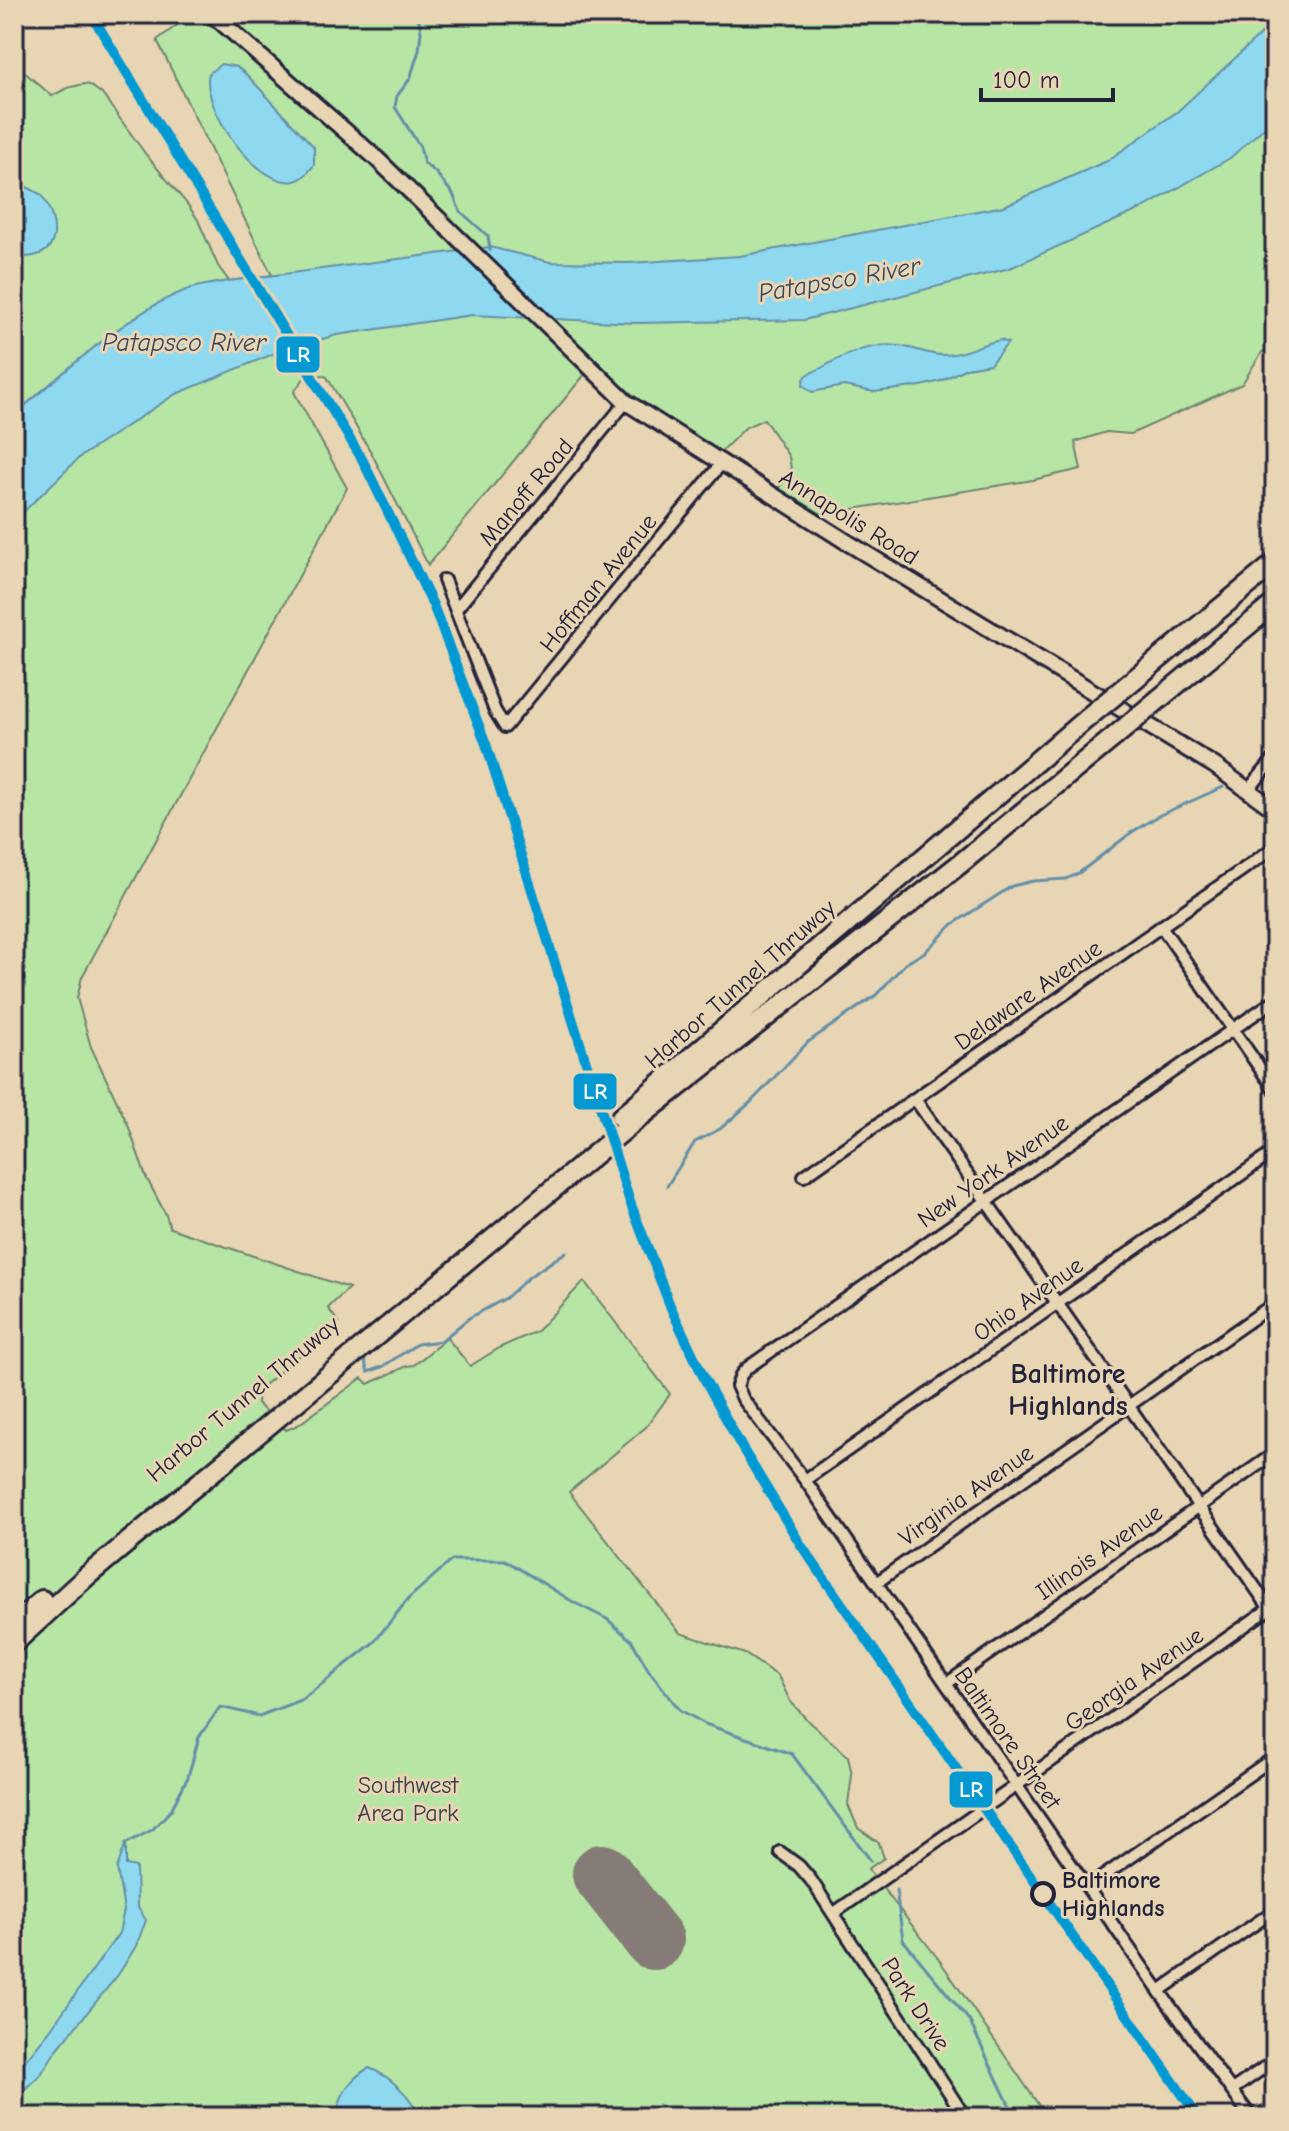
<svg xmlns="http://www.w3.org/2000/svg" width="1289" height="2131" font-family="'Comic Neue',sans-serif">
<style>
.green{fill:#b7e5a4;stroke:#6c8470;stroke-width:2}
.water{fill:#8fd9f0;stroke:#6390a8;stroke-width:2}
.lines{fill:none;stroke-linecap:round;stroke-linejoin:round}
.stream{stroke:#6390a8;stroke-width:3}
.runway{stroke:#857c77;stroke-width:60}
.street-casing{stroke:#22223b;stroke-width:16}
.secondary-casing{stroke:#22223b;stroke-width:20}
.highway-casing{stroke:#22223b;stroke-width:24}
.street{stroke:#e8d5b3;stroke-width:10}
.secondary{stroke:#e8d5b3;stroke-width:14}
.highway{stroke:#e8d5b3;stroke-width:18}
.highway-bridge-casing{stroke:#22223b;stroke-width:24;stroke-linecap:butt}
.highway-bridge{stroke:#e8d5b3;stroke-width:18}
.rail-1-casing{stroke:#e8d5b3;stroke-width:16}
.rail-1{stroke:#0599d4;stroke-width:10}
.stop-dot{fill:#e8d5b3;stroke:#22223b;stroke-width:4}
.labels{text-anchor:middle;stroke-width:6;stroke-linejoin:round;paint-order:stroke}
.street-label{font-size:24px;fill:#22223b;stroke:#e8d5b3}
.park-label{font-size:24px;fill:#383f4b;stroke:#e8d5b3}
.stop-label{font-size:24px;font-weight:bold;fill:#22223b;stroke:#e8d5b3;text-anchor:start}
.water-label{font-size:26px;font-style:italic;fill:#38475f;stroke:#e8d5b3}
.quarter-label{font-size:28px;font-weight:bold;fill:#22223b;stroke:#e8d5b3}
.line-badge{stroke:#e8d5b3;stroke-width:3}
.badge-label{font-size:22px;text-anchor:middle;font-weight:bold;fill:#fff}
</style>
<rect width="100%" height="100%" fill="#e8d5b3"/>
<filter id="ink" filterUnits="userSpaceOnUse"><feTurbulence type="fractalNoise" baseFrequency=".0125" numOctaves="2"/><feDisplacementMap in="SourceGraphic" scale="16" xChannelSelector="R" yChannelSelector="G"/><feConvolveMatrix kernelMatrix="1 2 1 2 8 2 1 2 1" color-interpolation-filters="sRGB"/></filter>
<g filter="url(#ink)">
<path class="green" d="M192,14H1275V346L1262,352L1242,384L1131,434L1106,432L1075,442L1081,469L1033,480L822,514L778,488L792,474L789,457L764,419L746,427L720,453C676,425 632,399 595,362L428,565L372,454L327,377L322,375L305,377L294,392L347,488L82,977L77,998L91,1047L128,1125L146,1177L166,1215L170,1228L349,1288L328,1308L339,1323L258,1390L257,1403L286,1430L298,1425L362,1378L368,1384L407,1366L414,1365L447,1338L470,1366L501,1347L537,1331L584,1281L670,1394L646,1427L569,1492L680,1633L745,1654L778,1676L790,1701L810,1723L848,1756L852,1775L848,1805L858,1828L879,1843L884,1858L868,1869L940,1961L1047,2117H14V63L52,96L67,88L84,84L90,85L102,94L147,156L188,205L198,220L218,266L229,281L272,275L157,40Z"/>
<path class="water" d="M1275,21V118L1230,158L1143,208L1010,268L804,320L636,323L472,315L337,335L285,349L174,395L80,457L14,521V415C61,375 134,307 192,288C203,285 217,283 229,281L490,247L550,262L628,263L740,256L1004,206L1107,161L1178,111Z
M221,64L237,67L248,76L314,147V165C309,172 303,179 295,181C258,189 200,107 209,73Z
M25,186L42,195C58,222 64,257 22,257L14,249V190Z
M1001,340L1008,343L990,364L966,368L941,381L921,386L874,392L844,386L812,392L803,385C804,372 813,373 823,367C846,354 873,342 900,346C913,348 927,354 941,355C962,356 981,343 1001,340Z
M126,1842V1865L136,1867L137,1906L146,1920L136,1946L118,1975L55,2052L41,2074L14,2099V2074L50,2030L119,1933L124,1910L117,1868Z
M369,2068C388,2075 414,2097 418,2117H339C336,2097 352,2077 369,2068Z"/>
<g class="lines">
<path class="stream" d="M418,14L421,32L419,50L410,79L397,96L395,107L420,147L424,163L436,173L453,194L460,211L488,236L490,250
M667,1186L695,1142L720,1129L751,1102L808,1042L876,995L905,964L925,952L953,924L1012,886L1033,881L1066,879L1079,873L1132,832L1160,815L1223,787
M363,1356L368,1372L382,1367L417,1344L441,1341L469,1318L506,1298L529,1277L566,1252
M125,1844L152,1830L171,1810L188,1777L199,1737L220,1707L259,1716L303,1699L374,1642L409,1598L452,1560H505L575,1603L607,1619L632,1641L649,1671L680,1710L705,1724L792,1754L871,1861
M896,1890L903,1940L969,2020L1015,2117"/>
<path class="runway" d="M602,1874L654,1940"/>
<defs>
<path id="street" d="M444,580L495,711L505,727L721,464
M457,608L626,402
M1249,789L1275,758
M1161,926L1275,1090
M915,1099L1275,1616
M804,1176L1275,847
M805,1480L1275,1151
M876,1583L1275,1303
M946,1684L1275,1453
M780,1852L799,1866L811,1880L965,2117
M1088,1887L1275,1757
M834,1913L1273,1606
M1159,1991L1275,1910
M1232,2090L1275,2060
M1251,2117L1159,1991L805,1480L743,1399L737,1386L741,1375L747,1368L1275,1000"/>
<path id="secondary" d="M212,14L376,158L626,402L850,544L1215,766L1275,810"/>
<path id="highway" d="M1131,682L1275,563
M1159,699L1275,603
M621,1117L1087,718
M14,1624L42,1600
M14,1643L87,1576L630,1125L961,863L1114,737"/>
</defs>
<use href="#street" class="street-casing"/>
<use href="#secondary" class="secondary-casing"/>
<use href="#highway" class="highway-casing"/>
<use href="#street" class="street"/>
<use href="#secondary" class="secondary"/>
<use href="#highway" class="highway"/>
<defs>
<path id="highway-bridge" d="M1087,718L1131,682
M1114,737L1159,699"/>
</defs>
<use href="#highway-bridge" class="highway-bridge-casing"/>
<use href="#highway-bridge" class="highway-bridge"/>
<defs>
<path id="rail-1" d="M91,14L362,459L433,605L486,744L630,1202L671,1308L704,1378L741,1446L801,1545L1198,2117"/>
</defs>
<use href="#rail-1" class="rail-1-casing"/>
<use href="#rail-1" class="rail-1"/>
</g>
</g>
<circle class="stop-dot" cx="1043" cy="1894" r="11"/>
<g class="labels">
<g class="street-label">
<text transform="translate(526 492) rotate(-50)" y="8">Manoff Road</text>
<text transform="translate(849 517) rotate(32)" y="8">Annapolis Road</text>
<text transform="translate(598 583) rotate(-51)" y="8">Hoffman Avenue</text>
<text transform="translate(740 984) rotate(-41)" y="8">Harbor Tunnel Thruway</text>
<text transform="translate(1028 995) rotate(-35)" y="8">Delaware Avenue</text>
<text transform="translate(993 1171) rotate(-35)" y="8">New York Avenue</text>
<text transform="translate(1028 1299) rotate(-35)" y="8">Ohio Avenue</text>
<text transform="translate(243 1399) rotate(-40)" y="8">Harbor Tunnel Thruway</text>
<text transform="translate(966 1495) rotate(-35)" y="8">Virginia Avenue</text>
<text transform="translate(1099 1552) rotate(-35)" y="8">Illinois Avenue</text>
<text transform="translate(1134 1679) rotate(-35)" y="8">Georgia Avenue</text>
<text transform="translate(1008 1738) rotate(55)" y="8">Baltimore Street</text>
<text transform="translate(916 2004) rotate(57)" y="8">Park Drive</text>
</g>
<g class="park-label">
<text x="408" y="1793">Southwest<tspan x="408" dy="28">Area Park</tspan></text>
</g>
<g class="stop-label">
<text x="1062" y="1888">Baltimore<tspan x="1062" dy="28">Highlands</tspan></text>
</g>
<g class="water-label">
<text transform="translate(839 279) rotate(-10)" y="9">Patapsco River</text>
<text x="184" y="351">Patapsco River</text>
</g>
<g class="quarter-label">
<text x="1068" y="1383">Baltimore<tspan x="1068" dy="32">Highlands</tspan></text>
</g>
</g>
<g class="line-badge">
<rect x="275" y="335" width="46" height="39" rx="8" fill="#0599d4"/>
<rect x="572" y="1072" width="46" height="39" rx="8" fill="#0599d4"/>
<rect x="948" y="1770" width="46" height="39" rx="8" fill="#0599d4"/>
</g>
<g class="badge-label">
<text x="298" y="362">LR</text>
<text x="595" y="1099">LR</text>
<text x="971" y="1797">LR</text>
</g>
<rect width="1289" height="2131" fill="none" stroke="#e8d5b3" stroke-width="48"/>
<rect x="24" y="24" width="1241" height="2083" fill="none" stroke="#22223b" stroke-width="3" filter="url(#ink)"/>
<path d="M981 88v12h132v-12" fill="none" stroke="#22223b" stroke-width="4"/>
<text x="993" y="88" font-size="24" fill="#22223b" stroke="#e8d5b3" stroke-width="6" paint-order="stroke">100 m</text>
</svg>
